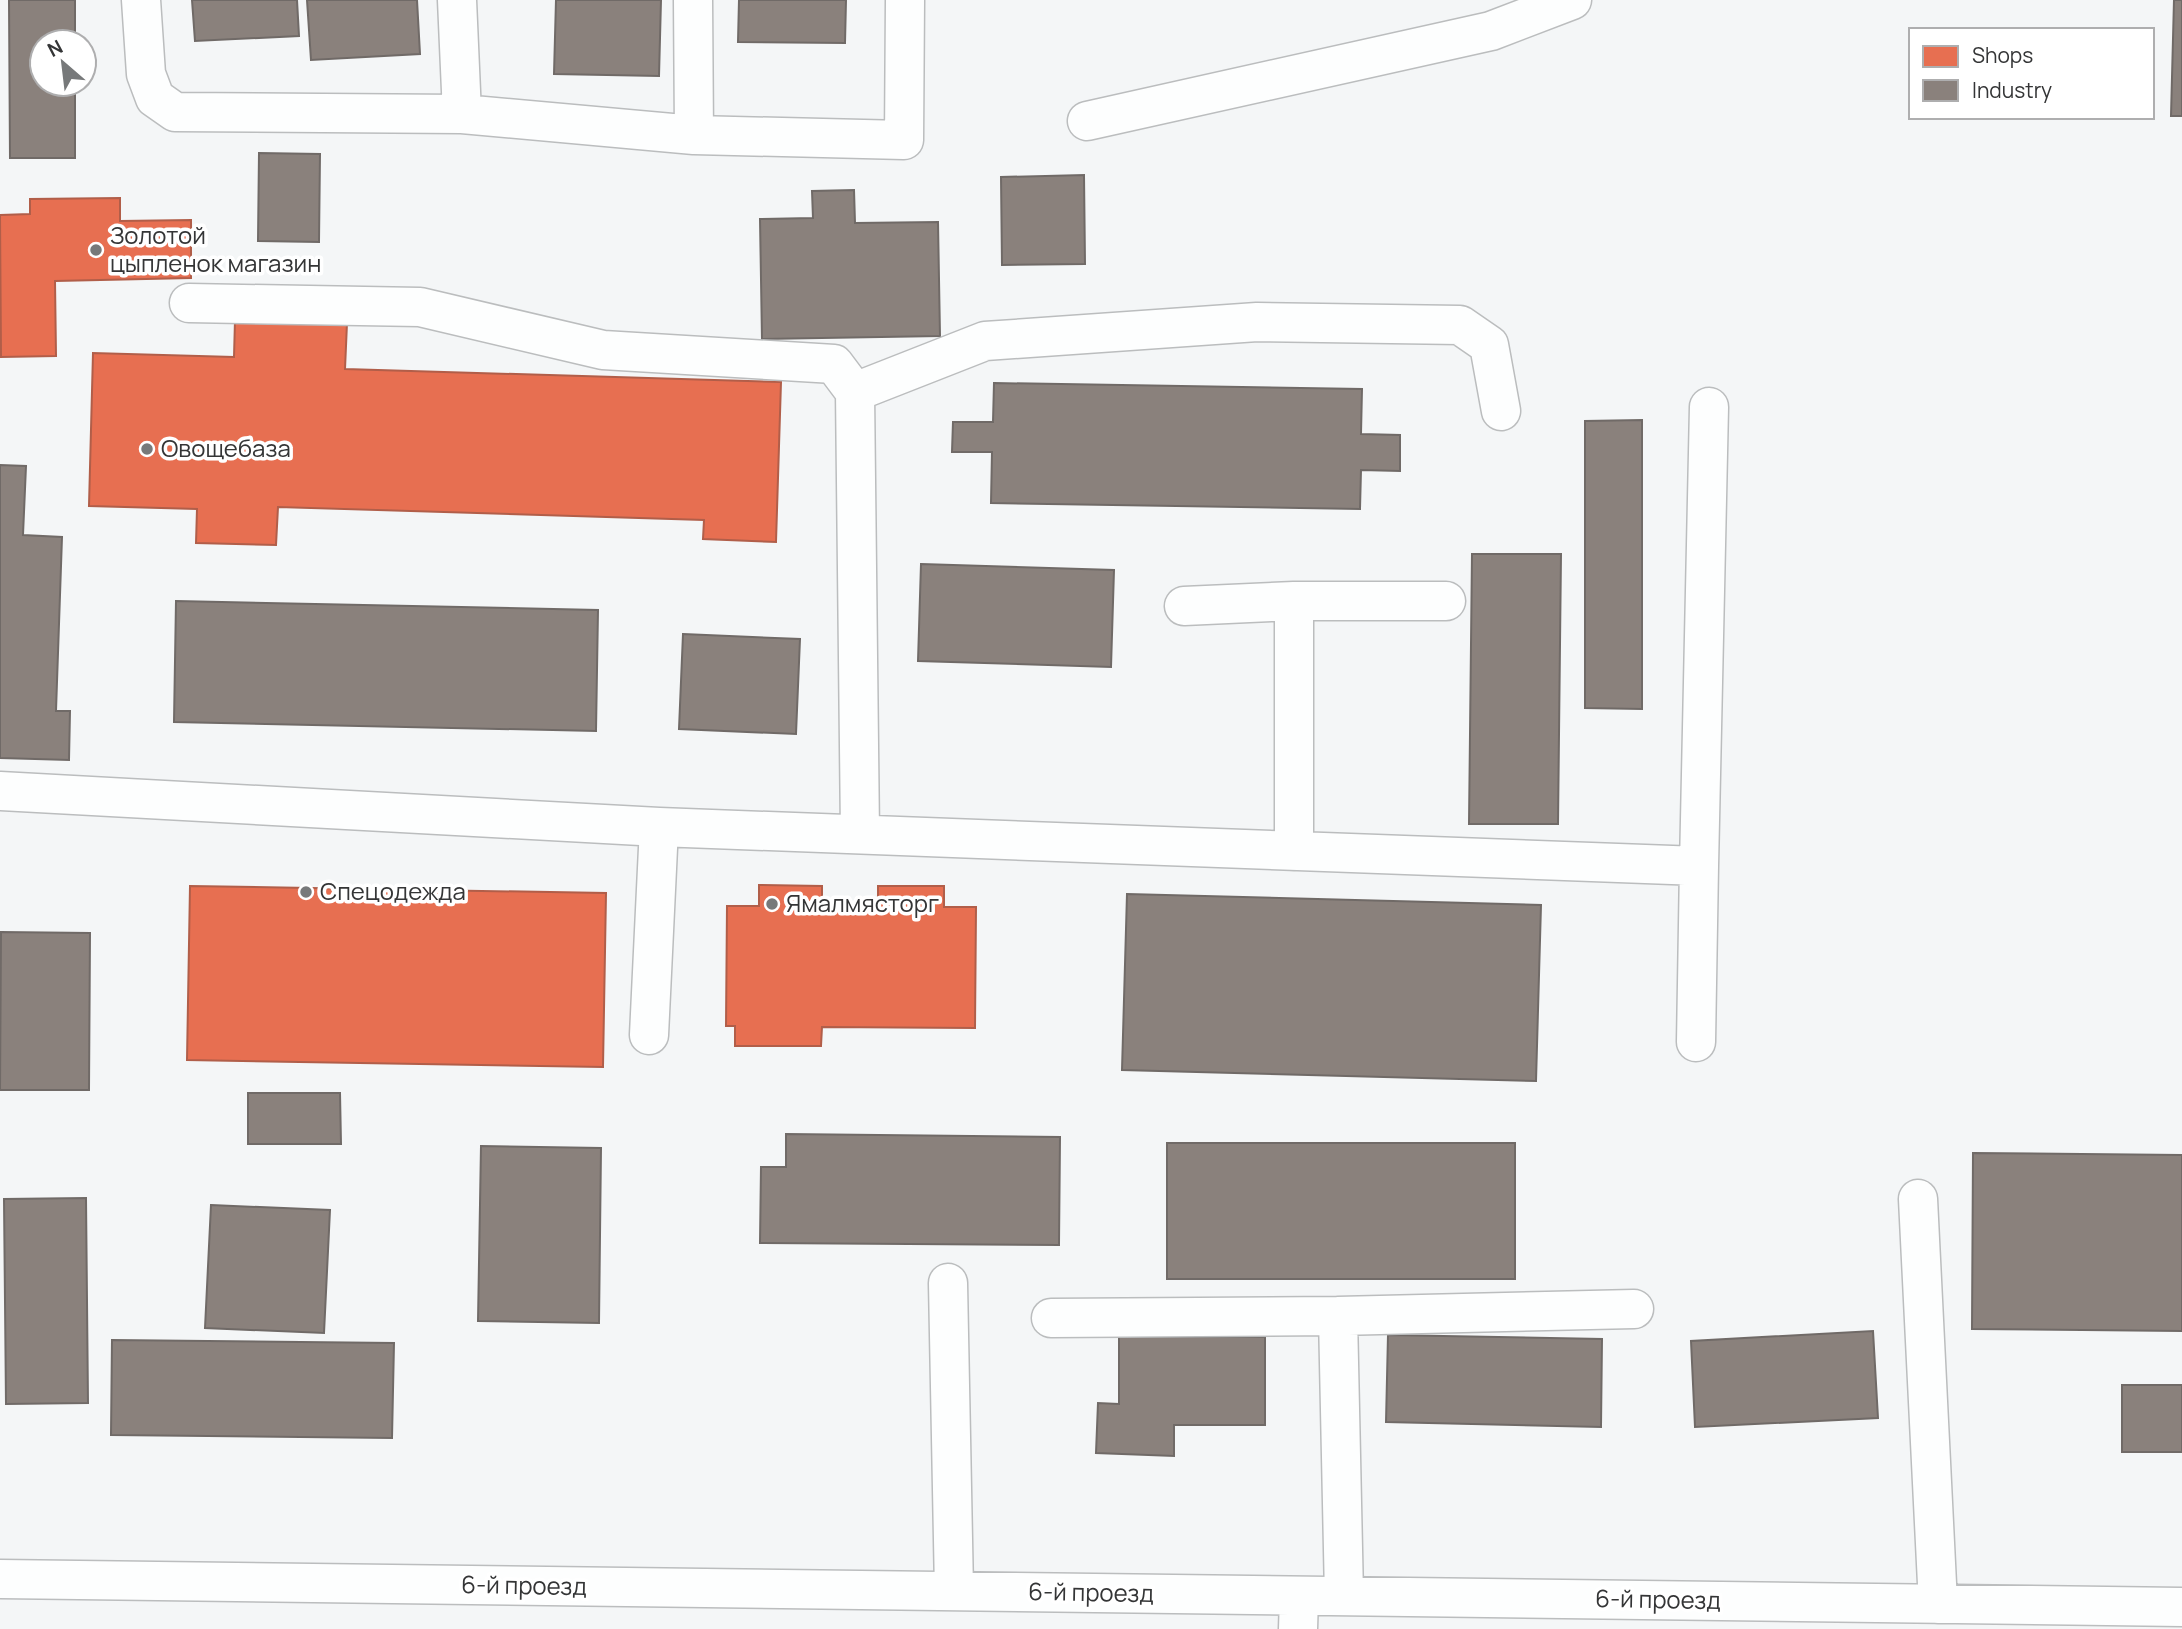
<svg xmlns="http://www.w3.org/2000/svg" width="2182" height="1629" font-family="Manrope,sans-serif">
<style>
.shops{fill:#e76f51;stroke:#b15e49;stroke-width:2}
.industry{fill:#8a817c;stroke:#706a67;stroke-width:2}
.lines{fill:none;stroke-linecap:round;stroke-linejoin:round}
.minor-casing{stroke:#bbbdbe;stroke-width:41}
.minor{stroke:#fdfefe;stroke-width:38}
.poi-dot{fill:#77797a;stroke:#fff;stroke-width:2.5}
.labels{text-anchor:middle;stroke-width:7;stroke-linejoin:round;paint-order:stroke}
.poi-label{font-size:24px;fill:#343536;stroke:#fff;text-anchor:start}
.street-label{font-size:24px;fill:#343536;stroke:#fff}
</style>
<rect width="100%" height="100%" fill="#f4f6f7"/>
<path class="shops" d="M120,198V221L191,220V278L55,281L56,356L1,357L0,215L30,214V199Z
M235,320L347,323L345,369L781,382L776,542L703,539L704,520L278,507L276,545L196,543L197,509L89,506L93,353L234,357Z
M759,885L822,886V905H878V886H944V907H976L975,1028L822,1027L821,1046H735V1026H726L727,906H759Z
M190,886L606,893L603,1067L187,1060Z"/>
<path class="industry" d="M9,0H75V42H42V84H75V158H10Z
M192,0H297L299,36L195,41Z
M307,0H417L420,54L311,60Z
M556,0H661L659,76L554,74Z
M739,0H846L845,43L738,42Z
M2174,0H2182V116H2171Z
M259,153L320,154L319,242L258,241Z
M1084,175L1085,264L1002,265L1001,177Z
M854,190L855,223L938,222L940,336L762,339L760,219L813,218L812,191Z
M994,383L1362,389L1361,434L1400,435V471L1361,470L1360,509L991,503L992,452H952L953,422H993Z
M1642,420V709L1585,708V421Z
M0,465L26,466L23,535L62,537L56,711H70L69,760L0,758Z
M1472,554H1561L1558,824H1469Z
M921,564L1114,570L1111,667L918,661Z
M176,601L598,610L596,731L174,722Z
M683,634L800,639L796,734L679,729Z
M1127,894L1541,905L1536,1081L1122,1070Z
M1,932L90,933L89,1090H0Z
M248,1093H340L341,1144H248Z
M786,1134L1060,1137L1059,1245L760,1243L761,1167H786Z
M1167,1143H1515V1279H1167Z
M481,1146L601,1148L599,1323L478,1321Z
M1973,1153L2182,1155V1331L1972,1329Z
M86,1198L88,1403L6,1404L4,1199Z
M211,1205L330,1210L324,1333L205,1328Z
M1873,1331L1878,1418L1695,1427L1691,1341Z
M1388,1335L1602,1339L1601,1427L1386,1422Z
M1119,1337H1265V1425H1174V1456L1096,1453L1098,1403L1119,1404Z
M112,1340L394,1343L392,1438L111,1435Z
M2122,1385H2182V1452H2122Z"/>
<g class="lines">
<defs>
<path id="minor" d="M141,0L146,74L155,98L175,112L462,114L694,135L904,140L905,0
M457,0L462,114
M693,0L694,135
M1087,121L1491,31L1572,0
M189,303L420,307L603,350L834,364L855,392
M1184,606L1294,601
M0,791L659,827L1699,866L1709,407
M860,834L855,392L985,341L1257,322L1460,325L1489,345L1501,411
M1294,851V601H1446
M649,1035L659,827
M1696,1042L1699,866
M1918,1199L1938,1604
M948,1283L954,1591
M1051,1318L1338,1316
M0,1579L2182,1607
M1344,1596L1338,1316L1634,1309
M1298,1629L1299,1597"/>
</defs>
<use href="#minor" class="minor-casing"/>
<use href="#minor" class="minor"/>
</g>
<g class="poi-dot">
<circle cx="96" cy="250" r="7"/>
<circle cx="147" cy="449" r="7"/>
<circle cx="306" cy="892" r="7"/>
<circle cx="772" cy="904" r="7"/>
</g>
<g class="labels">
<g class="poi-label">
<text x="110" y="244">Золотой<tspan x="110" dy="28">цыпленок магазин</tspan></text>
<text x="161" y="457">Овощебаза</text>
<text x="320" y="900">Спецодежда</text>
<text x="786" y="912">Ямалмясторг</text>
</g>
<g class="street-label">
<text transform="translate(524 1586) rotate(1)" y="8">6-й проезд</text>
<text transform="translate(1091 1593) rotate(1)" y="8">6-й проезд</text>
<text transform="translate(1658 1600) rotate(1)" y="8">6-й проезд</text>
</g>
</g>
<rect x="1909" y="28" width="245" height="91" fill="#ffffff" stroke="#aeaeaf" stroke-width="2"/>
<rect x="1923" y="46" width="35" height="21" fill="#e76f51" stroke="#aeaeaf" stroke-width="2"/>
<text x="1972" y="63" font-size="21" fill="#343536">Shops</text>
<rect x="1923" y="80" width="35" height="21" fill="#8a817c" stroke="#aeaeaf" stroke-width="2"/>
<text x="1972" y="98" font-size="21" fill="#343536">Industry</text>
<g transform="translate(63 63) rotate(332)"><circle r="33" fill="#ffffff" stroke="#aeaeaf" stroke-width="2"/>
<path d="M0-5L12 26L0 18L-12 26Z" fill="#77797a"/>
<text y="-10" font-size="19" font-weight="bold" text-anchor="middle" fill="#343536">N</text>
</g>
</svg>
